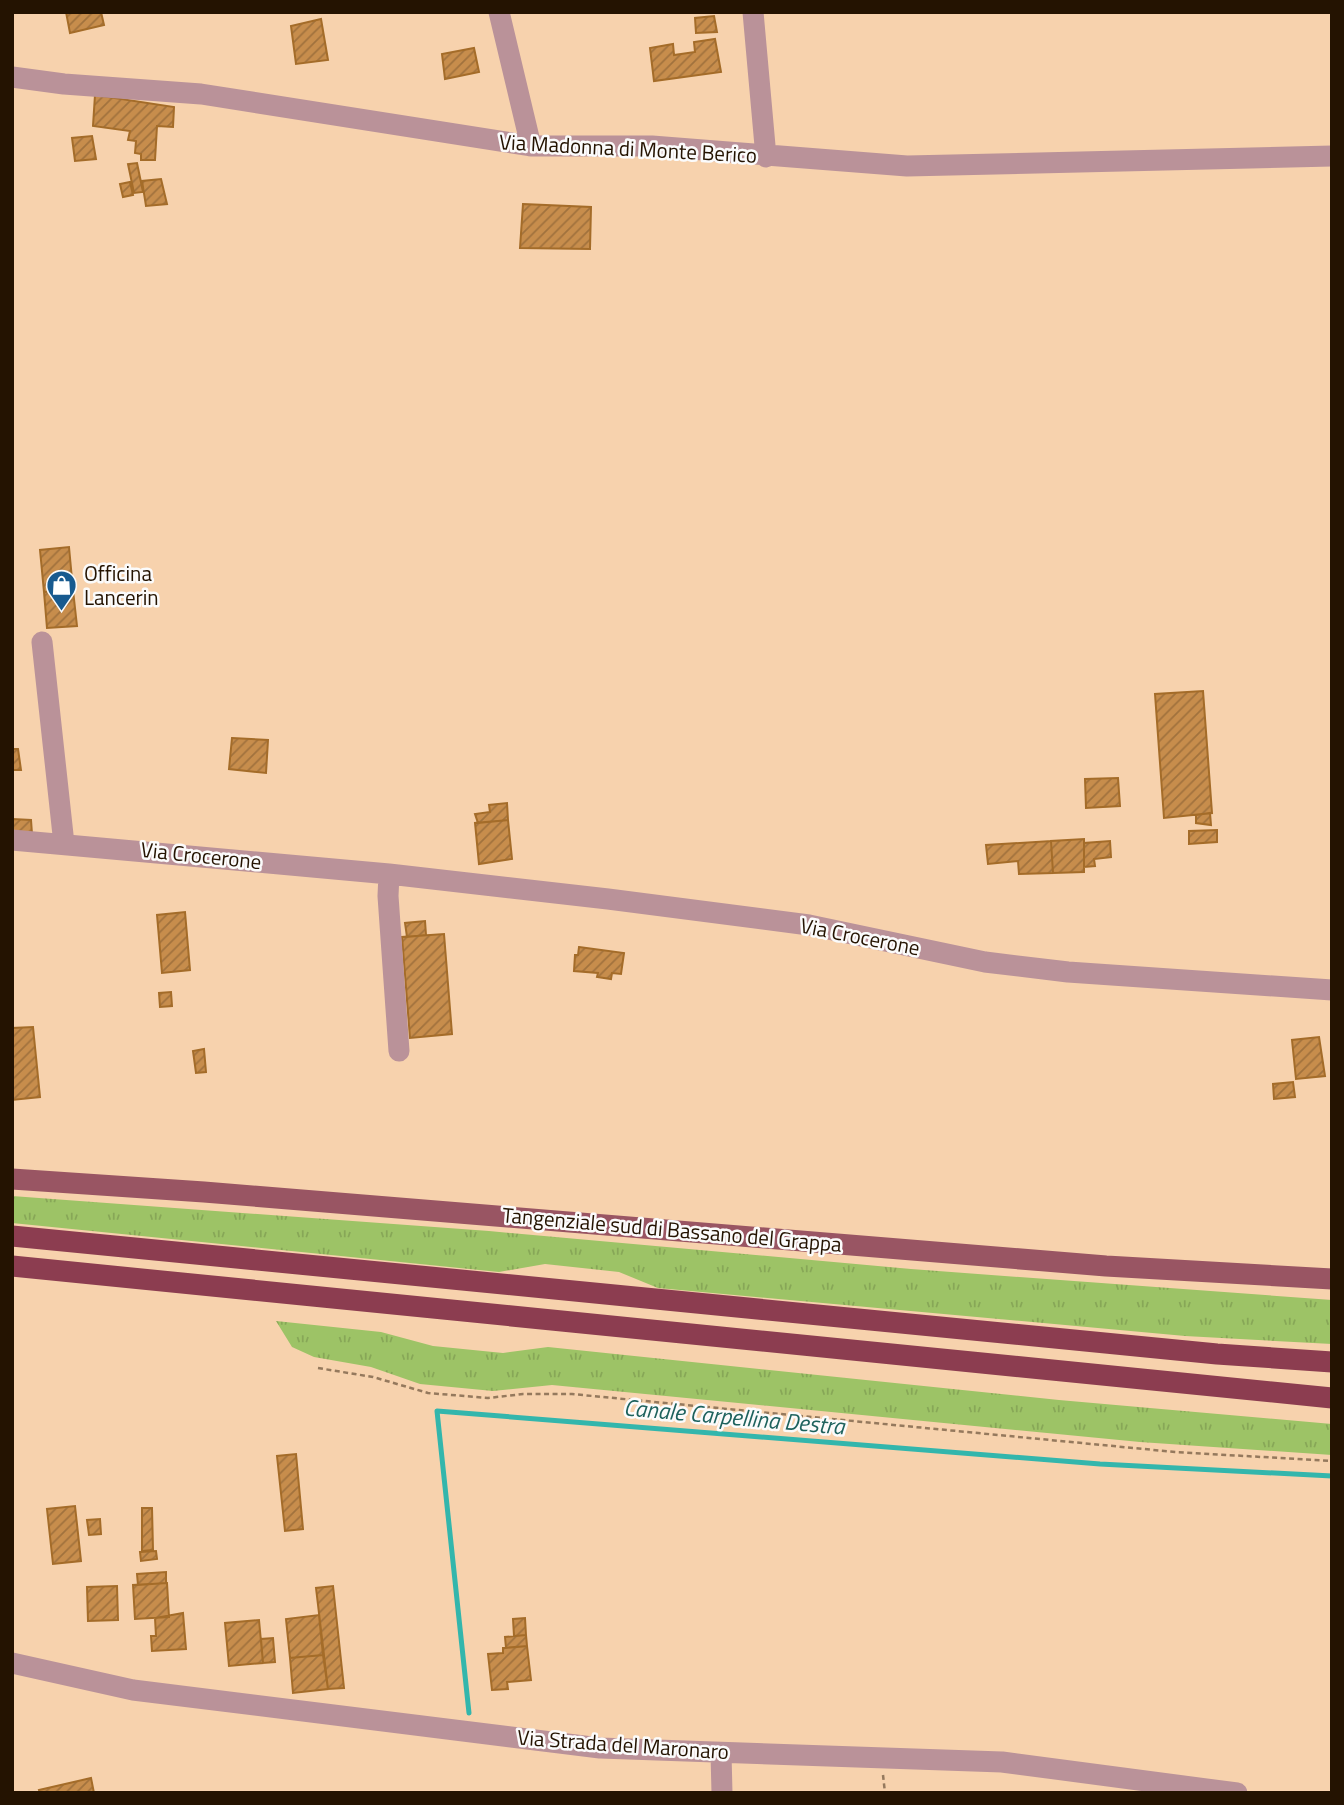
<svg xmlns="http://www.w3.org/2000/svg" width="1344" height="1805" font-family="'Titillium Web',sans-serif">
<style>
.grass{fill:url(#grass-tufts)}
.lines{fill:none;stroke-linecap:round;stroke-linejoin:round}
.stream{stroke:#33b6ac;stroke-width:5}
.building{fill:url(#building-hatch);stroke:#a46c29;stroke-width:2}
.path{stroke:#95795d;stroke-width:2.5;stroke-dasharray:5 3.5;stroke-linecap:butt}
.minor{stroke:#ba9299;stroke-width:21}
.major{stroke:#995563;stroke-width:21}
.highway{stroke:#8c3d50;stroke-width:21}
.labels{text-anchor:middle;stroke-width:5;stroke-linejoin:round;paint-order:stroke}
.street-label{font-size:21px;fill:#241301;stroke:#fbfbfb}
.poi-label{font-size:21px;fill:#241301;stroke:#fbfbfb;text-anchor:start}
.water-label{font-size:23px;font-style:italic;fill:#1e625d;stroke:#fbfbfb}
</style>
<defs>
<pattern id="grass-tufts" width="24" height="20" patternUnits="userSpaceOnUse" patternTransform="scale(1.75)"><rect width="24" height="20" fill="#9dc366"/><path d="M3 7l-1-3M5 7V3M7 7l1-3M15 17l-1-3M17 17v-4M19 17l1-3" fill="none" stroke="#87a757"/></pattern>
<pattern id="building-hatch" width="6" height="6" patternUnits="userSpaceOnUse" patternTransform="scale(1.75)"><rect width="6" height="6" fill="#c78d4c"/><path d="M-1 1l2-2M0 6l6-6M5 7l2-2" fill="none" stroke="#a1723d"/></pattern>
</defs>
<rect width="100%" height="100%" fill="#f7d2ad"/>
<path class="grass" d="M12,1196L489,1231L911,1269L1332,1300V1344L1185,1336L658,1288L619,1272L545,1264L499,1272L12,1223Z
M276,1321L381,1332L433,1346L503,1353L548,1347L1059,1400L1332,1424V1455L1140,1442L552,1385L493,1391L420,1384L371,1367L314,1357L292,1347Z"/>
<g class="lines">
<path class="stream" d="M469,1713L437,1411L1100,1464L1332,1476"/>
</g>
<path class="building" d="M66,12H101L104,25L70,33Z
M714,16L717,32L696,33L695,18Z
M321,19L328,60L296,64L291,26Z
M715,39L721,72L654,81L650,48L673,44L674,55L695,52L694,42Z
M474,48L479,72L445,79L442,54Z
M95,95L174,107L173,127L157,126L155,160H141V154L135,153L136,141L128,140L130,131L93,126Z
M92,136L96,159L75,161L72,138Z
M137,163L143,192L134,193L128,164Z
M161,179L167,204L146,206L142,181Z
M130,182L133,195L123,197L120,184Z
M523,204L591,207L590,249L520,248Z
M69,547L73,590L44,592L40,550Z
M73,590L77,626L47,628L44,592Z
M1203,691L1212,813L1164,818L1155,694Z
M232,738L268,740L266,773L229,769Z
M12,749H18L21,770H12Z
M1118,778L1120,806L1086,808L1085,779Z
M507,803L508,820L478,823L475,814L490,812L489,805Z
M1210,813L1211,825L1196,823V815Z
M12,819L31,820L32,834L12,833Z
M508,820L512,859L479,864L475,823Z
M1217,830V842L1189,844V831Z
M1084,839V872L1053,873L1051,841Z
M1051,841L1053,873L1019,874L1018,861L988,864L986,845Z
M1110,841L1111,857L1094,859L1095,866L1084,867V843Z
M185,912L190,970L162,973L157,915Z
M425,921L426,935L407,937L405,923Z
M444,934L452,1034L410,1038L402,937Z
M579,947L624,953L621,974L612,973L611,979L597,977L598,973L574,971L575,955H578Z
M171,992L172,1006L160,1007L159,993Z
M33,1027L40,1097L12,1100V1028Z
M1319,1037L1325,1076L1296,1079L1292,1040Z
M204,1049L206,1072L196,1073L193,1051Z
M1293,1082L1295,1097L1274,1099L1273,1084Z
M296,1454L303,1529L285,1531L277,1456Z
M75,1506L81,1561L53,1564L47,1509Z
M142,1508H152L153,1550L142,1551Z
M100,1519L101,1534L89,1535L87,1520Z
M156,1551L157,1559L141,1561L140,1552Z
M166,1572V1583L138,1585L137,1574Z
M167,1583L169,1617L135,1619L133,1585Z
M117,1586L118,1620L88,1621L87,1587Z
M333,1586L344,1688L328,1689L316,1588Z
M183,1613L186,1649L152,1651L151,1636H156L155,1618Z
M319,1615L323,1655L290,1658L286,1619Z
M525,1618L526,1635L514,1636L513,1619Z
M259,1620L263,1663L229,1666L225,1623Z
M526,1635L527,1646L506,1648L505,1637Z
M273,1638L275,1662L263,1663L261,1639Z
M527,1646L531,1680L507,1682L508,1689L492,1690L488,1654L503,1653V1648Z
M323,1655L328,1689L293,1693L290,1658Z
M91,1778L94,1793H40L39,1790Z"/>
<g class="lines">
<path class="path" d="M318,1368L373,1377L428,1393L488,1398L523,1394H572L1175,1452L1332,1461
M883,1775L885,1793"/>
<path class="minor" d="M499,12L531,146
M753,12L766,157
M12,77L64,84L201,94L531,146H652L907,166L1332,156
M42,642L64,844
M12,840L389,874L608,899L809,925L985,962L1068,972L1332,990
M389,874L388,896L399,1051
M12,1663L133,1690L600,1748L1002,1762L1237,1793
M721,1753L722,1793"/>
<path class="major" d="M12,1179L204,1192L1106,1266L1332,1279"/>
<path class="highway" d="M12,1236L1217,1354L1332,1362
M12,1266L1332,1398"/>
</g>
<defs>
<symbol id="shop-pin" viewBox="-11 -11 22 30"><path d="M0 17L-7.5 6A9.5 9.5 0 1 1 7.5 6Z" fill="#175a8f" stroke="#fbfbfb"/><path d="M-5-2.5h2.3a2.7 3.5 0 0 1 5.4 0H5L5.5 6h-11ZM-1.5-2.5h3a1.5 2.3 0 0 0-3 0Z" fill="#fff"/></symbol>
</defs>
<g fill-rule="evenodd">
<use href="#shop-pin" x="44" y="568" width="35" height="47"/>
</g>
<g class="labels">
<g class="street-label">
<text transform="translate(628 149) rotate(3)" y="7">Via Madonna di Monte Berico</text>
<text transform="translate(201 856) rotate(6)" y="7">Via Crocerone</text>
<text transform="translate(860 937) rotate(11)" y="7">Via Crocerone</text>
<text transform="translate(672 1230) rotate(5)" y="7">Tangenziale sud di Bassano del Grappa</text>
<text transform="translate(623 1745) rotate(4)" y="7">Via Strada del Maronaro</text>
</g>
<g class="poi-label">
<text x="84" y="581">Officina<tspan x="84" dy="24">Lancerin</tspan></text>
</g>
<g class="water-label">
<text transform="translate(734 1417) rotate(5)" y="8">Canale Carpellina Destra</text>
</g>
</g>
<rect width="1344" height="1805" fill="none" stroke="#241301" stroke-width="28"/>
</svg>
